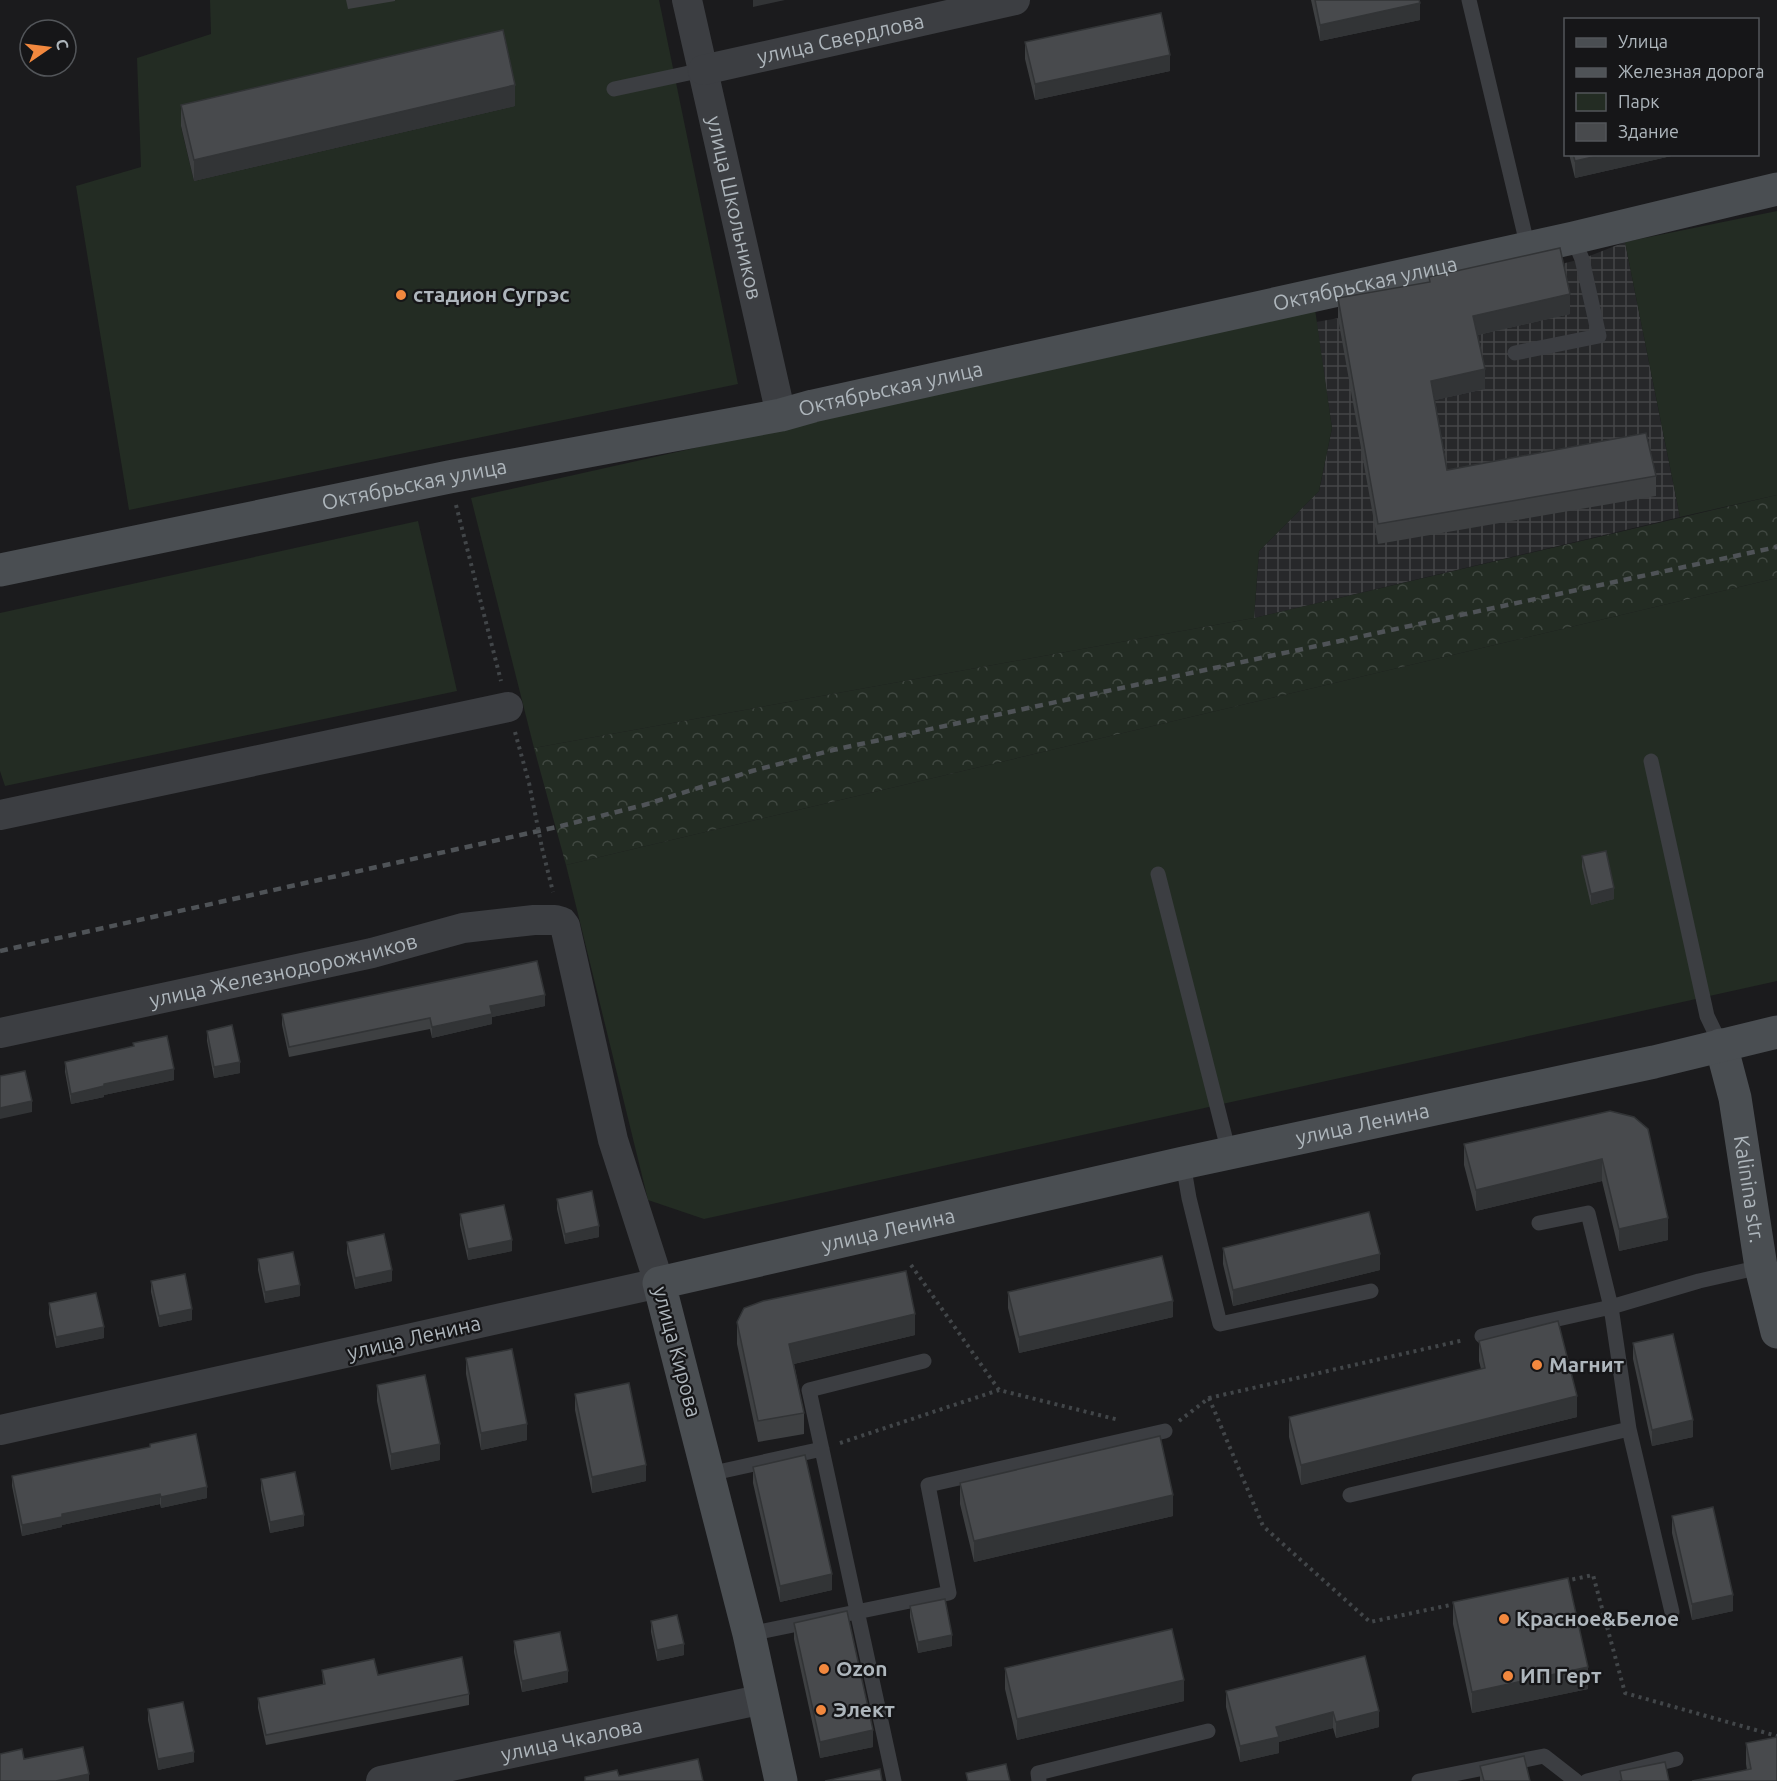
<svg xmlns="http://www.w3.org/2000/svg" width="1777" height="1781" font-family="Ubuntu,sans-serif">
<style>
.industrial{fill:url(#industrial-grid)}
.green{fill:#232c23;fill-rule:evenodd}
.forest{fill:url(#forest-crowns)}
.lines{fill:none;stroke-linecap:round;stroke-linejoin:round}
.path{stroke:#424649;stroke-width:4;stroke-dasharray:3 4.5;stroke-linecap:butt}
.lane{stroke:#3c3e42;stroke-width:15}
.street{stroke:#3c3e42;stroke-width:30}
.secondary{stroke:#4a4e52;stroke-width:33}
.rail{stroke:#4f5357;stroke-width:4.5;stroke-dasharray:8 6;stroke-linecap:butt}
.path-bridge{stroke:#424649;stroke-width:4;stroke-dasharray:3 4.5;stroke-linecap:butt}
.wall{fill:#3e4042}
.shaded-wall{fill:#323436}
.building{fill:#484a4d;stroke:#323436;stroke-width:1.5}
.poi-dot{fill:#f2883e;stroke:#161618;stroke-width:2}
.labels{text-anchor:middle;stroke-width:4.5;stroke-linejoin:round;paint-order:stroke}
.street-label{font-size:21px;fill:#aeb6bc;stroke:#161618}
.poi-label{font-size:21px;font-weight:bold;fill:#aeb6bc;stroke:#161618;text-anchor:start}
</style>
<defs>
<pattern id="industrial-grid" width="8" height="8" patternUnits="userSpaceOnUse" patternTransform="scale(1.5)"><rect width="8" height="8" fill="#27282a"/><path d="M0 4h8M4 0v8" fill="none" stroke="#444547"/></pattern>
<pattern id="forest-crowns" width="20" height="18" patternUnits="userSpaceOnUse" patternTransform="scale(1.5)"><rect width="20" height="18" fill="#232c23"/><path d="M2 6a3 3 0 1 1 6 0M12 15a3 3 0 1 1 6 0" fill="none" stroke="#404841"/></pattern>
</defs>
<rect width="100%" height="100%" fill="#1b1b1d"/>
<path class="industrial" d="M1625,242L1680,517L1254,618L1259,551L1319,491L1332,428L1316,322L1415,305L1426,296L1582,259Z"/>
<path class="green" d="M210,0H659L738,384L129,510L76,186L141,167L137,58L211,34ZM515,106L194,181L181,127V126Z
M1777,211V495L1680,517L1625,242Z
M1315,309L1332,428L1319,491L1259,551L1254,618L534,748L471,498Z
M418,521L457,691L5,786L0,771V613Z
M1777,578V981L704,1219L648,1200L566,865Z"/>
<path class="forest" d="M1777,495V578L566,865L534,748L1254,618Z"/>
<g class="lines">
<path class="path" d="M456,505L501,681
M515,732L529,783
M542,848L553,892
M911,1265L999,1390L1119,1420
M1209,1398L1263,1526L1370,1622L1455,1604
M1179,1421L1209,1398L1464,1340
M840,1443L999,1390
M1565,1581L1593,1575L1625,1693L1777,1736"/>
<path class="lane" d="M1469,0L1528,248
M614,89L703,70
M1515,353L1599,336L1582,259L1573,238
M1651,761L1707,1016L1721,1045
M1158,874L1229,1153
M1183,1163L1189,1198L1220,1324L1371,1291
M1539,1223L1588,1213L1611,1307L1699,1281L1761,1267
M1482,1336L1611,1307L1629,1429L1672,1612
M709,1474L822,1449
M1350,1495L1629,1429
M749,1634L949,1593L928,1485L1165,1431
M894,1781L809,1390L924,1361
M1039,1781L1038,1773L1208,1731
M1419,1781L1544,1756L1576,1781
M1587,1781L1676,1759"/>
<g class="street">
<path id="s1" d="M687,0L781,415"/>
<path id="s2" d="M703,70L1015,0"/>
<path d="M0,815L508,707"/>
<path id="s3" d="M0,1033L372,953L463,928L534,920H555L562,922L565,926L613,1140L659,1283L0,1430"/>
<path id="s4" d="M381,1781L764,1699"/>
</g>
<g class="secondary">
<path id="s5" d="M0,570L449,477L781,415L813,406L1573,238L1777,189"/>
<path id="s6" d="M1721,1045L1735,1098L1761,1267L1777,1332"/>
<path id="s7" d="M781,1781L749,1634L659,1283L1183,1163L1654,1062L1777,1032"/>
</g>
<path class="rail" d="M0,951L561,826L644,805L752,771L833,750L1777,547"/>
<path class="path-bridge" d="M529,783L542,848"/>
</g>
<path class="wall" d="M346,0H395V1L348,9Z
M1311,0H1419L1420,20L1320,41Z
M1025,42L1170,71L1035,100L1025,59Z
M181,105L515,106L194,181L181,126Z
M1569,154H1680L1575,178Z
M1429,277L1570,314L1478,335L1485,389L1435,400L1447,470L1656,476V496L1378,544L1338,318V298L1429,283Z
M1582,856L1614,899L1591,905L1582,867Z
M545,1006L492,1017V1024L432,1038L430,1029L289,1057L282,1025V1014Z
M207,1031L240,1073L214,1078L207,1041Z
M133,1043L174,1080L104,1095V1097L71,1104L65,1072V1062L133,1047Z
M1610,1111L1668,1240L1619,1251L1602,1181L1476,1211L1464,1165V1144Z
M557,1199L599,1237L565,1244L557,1209Z
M460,1214L512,1251L468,1260L460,1225Z
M347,1242L392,1281L355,1289L347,1253Z
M1223,1248L1380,1270L1233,1306L1223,1264Z
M258,1259L300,1296L265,1303L258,1270Z
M151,1281L192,1320L159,1327L151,1292Z
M1008,1292L1173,1317L1019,1353L1008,1308Z
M49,1303L104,1338L56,1348L49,1314Z
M737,1322L915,1335L794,1364L804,1413V1434L758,1442L737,1344Z
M1479,1341L1577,1417L1301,1485L1289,1437V1417L1481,1369L1479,1361Z
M1633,1343L1693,1437L1652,1446L1633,1359Z
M466,1358L527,1440L481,1450L466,1374Z
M377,1385L440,1460L391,1470L377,1401Z
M575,1394L646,1481L592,1493L575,1410Z
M150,1444L207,1498L161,1508L160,1504L62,1525V1527L22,1536L12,1486V1476L150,1447Z
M753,1467L832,1590L780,1602L753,1483Z
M261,1479L304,1526L270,1533L261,1490Z
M960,1483L1173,1516L974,1562L960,1504Z
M1672,1516L1733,1611L1692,1620L1672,1533Z
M1453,1602L1588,1689L1472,1713L1453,1624Z
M910,1606L952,1646L918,1653L910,1617Z
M651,1621L684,1655L657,1661L651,1632Z
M794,1623L873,1747L820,1758L794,1639Z
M514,1641L568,1682L522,1692L514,1652Z
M1365,1656L1379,1727L1336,1738L1333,1728L1279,1742V1753L1240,1762L1226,1707V1691Z
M1005,1668L1184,1701L1017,1740L1005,1689Z
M322,1670L378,1675L469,1694V1705L266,1745L258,1708V1698L323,1684Z
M148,1709L194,1762L158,1770L148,1720Z
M1746,1743L1777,1781L1747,1770L1746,1764Z
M1480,1766L1530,1781H1480Z"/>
<path class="shaded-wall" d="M753,0H785L753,7Z
M1420,3V20L1320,41V25Z
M1170,55V71L1035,100V84Z
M515,85V106L194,181V160Z
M1606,154H1680L1575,178V161Z
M1570,294V314L1473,336V316Z
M1485,369V389L1431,401V381Z
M1614,888V899L1591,905V894Z
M545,995V1006L492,1017V1024L432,1038V1027L490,1006Z
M240,1062V1073L214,1078V1067Z
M174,1069V1080L104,1095V1097L71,1104V1094L104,1084Z
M32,1101V1112L0,1119V1108Z
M1602,1159V1181L1476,1211V1190Z
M1668,1218V1240L1619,1251V1229Z
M599,1226V1237L565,1244V1234Z
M512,1240V1251L468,1260V1249Z
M1380,1254V1270L1233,1306V1290Z
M392,1270V1281L355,1289V1278Z
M300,1285V1296L265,1303V1292Z
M1173,1301V1317L1019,1353V1337Z
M192,1309V1320L159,1327V1316Z
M915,1314V1335L789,1365V1344Z
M104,1327V1338L56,1348V1337Z
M1577,1396V1417L1301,1485V1465Z
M1693,1420V1437L1652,1446V1430Z
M527,1424V1440L481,1450V1433Z
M440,1444V1460L391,1470V1454Z
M646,1465V1481L592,1493V1477Z
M207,1487V1498L161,1508V1497Z
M160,1494V1504L62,1525V1527L22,1536V1525L62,1514Z
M1173,1495V1516L974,1562V1541Z
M304,1515V1526L270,1533V1522Z
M832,1574V1590L780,1602V1586Z
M1733,1595V1611L1692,1620V1604Z
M952,1635V1646L918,1653V1642Z
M684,1644V1655L657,1661V1650Z
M1588,1667V1689L1472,1713V1692Z
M568,1671V1682L522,1692V1681Z
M1184,1680V1701L1017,1740V1719Z
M1379,1711V1727L1336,1738V1722Z
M1333,1712V1728L1279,1742V1753L1240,1762V1746L1276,1727Z
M873,1730V1747L820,1758V1742Z
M194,1752V1762L158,1770V1759Z
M89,1774V1781H56Z"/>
<path class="building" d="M1315,0H1419L1420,3L1320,25Z
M1161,13L1170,55L1035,84L1025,42Z
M503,30L515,85L194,160L181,105Z
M1573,154H1606L1575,161Z
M1560,248L1570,294L1473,316L1485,369L1431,381L1447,470L1646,433L1656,476L1378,524L1338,298L1430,282L1429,277Z
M1606,851L1614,888L1591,894L1582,856Z
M537,961L545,995L490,1006L492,1014L432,1027L430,1018L289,1047L282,1014Z
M232,1025L240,1062L214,1067L207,1031Z
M167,1036L174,1069L104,1084V1086L71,1094L65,1062L134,1046L133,1043Z
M25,1071L32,1101L0,1108V1076Z
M1610,1111L1634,1117L1648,1129L1668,1218L1619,1229L1602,1159L1476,1190L1464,1144Z
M592,1191L599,1226L565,1234L557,1199Z
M504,1205L512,1240L468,1249L460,1214Z
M1369,1212L1380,1254L1233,1290L1223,1248Z
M384,1234L392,1270L355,1278L347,1242Z
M293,1252L300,1285L265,1292L258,1259Z
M1162,1256L1173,1301L1019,1337L1008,1292Z
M906,1271L915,1314L789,1344L804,1413L758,1421L737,1322L744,1308L763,1301Z
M185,1274L192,1309L159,1316L151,1281Z
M96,1293L104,1327L56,1337L49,1303Z
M1558,1321L1577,1396L1301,1465L1289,1417L1485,1368L1479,1341Z
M1673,1334L1693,1420L1652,1430L1633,1343Z
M512,1349L527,1424L481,1433L466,1358Z
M425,1375L440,1444L391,1454L377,1385Z
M629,1383L646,1465L592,1477L575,1394Z
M196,1434L207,1487L161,1497L160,1494L62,1514V1517L22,1525L12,1476L150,1447V1444Z
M1160,1436L1173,1495L974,1541L960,1483Z
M805,1455L832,1574L780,1586L753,1467Z
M295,1472L304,1515L270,1522L261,1479Z
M1713,1507L1733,1595L1692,1604L1672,1516Z
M1568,1578L1588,1667L1472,1692L1453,1602Z
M945,1599L952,1635L918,1642L910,1606Z
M847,1611L873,1730L820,1742L794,1623Z
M677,1615L684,1644L657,1650L651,1621Z
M1172,1629L1184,1680L1017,1719L1005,1668Z
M560,1632L568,1671L522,1681L514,1641Z
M1365,1656L1379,1711L1336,1722L1333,1712L1276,1727L1279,1737L1240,1746L1226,1691Z
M462,1657L469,1694L266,1735L258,1698L325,1684L322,1670L374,1659L378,1675Z
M183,1702L194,1752L158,1759L148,1709Z
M1777,1737V1781H1692L1751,1769L1746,1743Z
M83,1747L89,1774L56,1781H0V1754L22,1749L24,1759Z
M1524,1756L1530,1781H1484L1480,1766Z
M698,1759L703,1781H585V1777L617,1770L619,1776Z
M1665,1762L1669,1781H1622L1620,1771Z
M1006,1764L1010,1781H968L966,1773Z
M880,1769L882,1781H825Z"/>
<g class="poi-dot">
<circle cx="401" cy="295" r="6"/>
<circle cx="1537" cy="1365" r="6"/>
<circle cx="1504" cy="1619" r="6"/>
<circle cx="824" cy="1669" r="6"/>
<circle cx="1508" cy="1676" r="6"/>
<circle cx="821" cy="1710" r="6"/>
</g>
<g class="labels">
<g class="street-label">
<text dy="7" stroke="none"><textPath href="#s2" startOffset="141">улица Свердлова</textPath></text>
<text dy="7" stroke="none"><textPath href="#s1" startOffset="213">улица Школьников</textPath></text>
<text dy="7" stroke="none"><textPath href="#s5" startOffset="1395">Октябрьская улица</textPath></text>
<text dy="7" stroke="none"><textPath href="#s5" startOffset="909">Октябрьская улица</textPath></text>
<text dy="7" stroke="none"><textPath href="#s5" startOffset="423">Октябрьская улица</textPath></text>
<text dy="7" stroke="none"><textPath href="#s3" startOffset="290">улица Железнодорожников</textPath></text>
<text dy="7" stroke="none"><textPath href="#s7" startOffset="1234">улица Ленина</textPath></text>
<text dy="7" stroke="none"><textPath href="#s6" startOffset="147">Kalinina str.</textPath></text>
<text dy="7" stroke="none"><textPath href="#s7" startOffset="748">улица Ленина</textPath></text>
<text transform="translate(414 1338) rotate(-13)" y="7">улица Ленина</text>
<text transform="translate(677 1352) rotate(75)" y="7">улица Кирова</text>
<text dy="7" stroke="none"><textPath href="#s4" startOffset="195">улица Чкалова</textPath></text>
</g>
<g class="poi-label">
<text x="413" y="302">стадион Сугрэс</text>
<text x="1549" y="1372">Магнит</text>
<text x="1516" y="1626">Красное&amp;Белое</text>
<text x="836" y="1676">Ozon</text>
<text x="1520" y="1683">ИП Герт</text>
<text x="833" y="1717">Элект</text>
</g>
</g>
<rect x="1564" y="18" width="195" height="138" fill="#161618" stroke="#53565a" stroke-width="1.5"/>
<rect x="1576" y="38" width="30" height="9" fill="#4a4e52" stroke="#53565a" stroke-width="1.5"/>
<text x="1618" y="48" font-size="18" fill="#aeb6bc">Улица</text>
<rect x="1576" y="68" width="30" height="9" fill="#4f5357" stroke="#53565a" stroke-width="1.5"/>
<text x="1618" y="78" font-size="18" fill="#aeb6bc">Железная дорога</text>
<rect x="1576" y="93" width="30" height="18" fill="#232c23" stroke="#53565a" stroke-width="1.5"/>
<text x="1618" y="108" font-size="18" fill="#aeb6bc">Парк</text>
<rect x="1576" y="123" width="30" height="18" fill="#484a4d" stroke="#53565a" stroke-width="1.5"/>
<text x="1618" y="138" font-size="18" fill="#aeb6bc">Здание</text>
<g transform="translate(48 48) rotate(76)"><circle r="28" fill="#161618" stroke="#53565a" stroke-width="1.5"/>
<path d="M0-4.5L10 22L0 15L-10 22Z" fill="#f2883e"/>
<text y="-9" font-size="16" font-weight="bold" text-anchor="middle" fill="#aeb6bc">С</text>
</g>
</svg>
